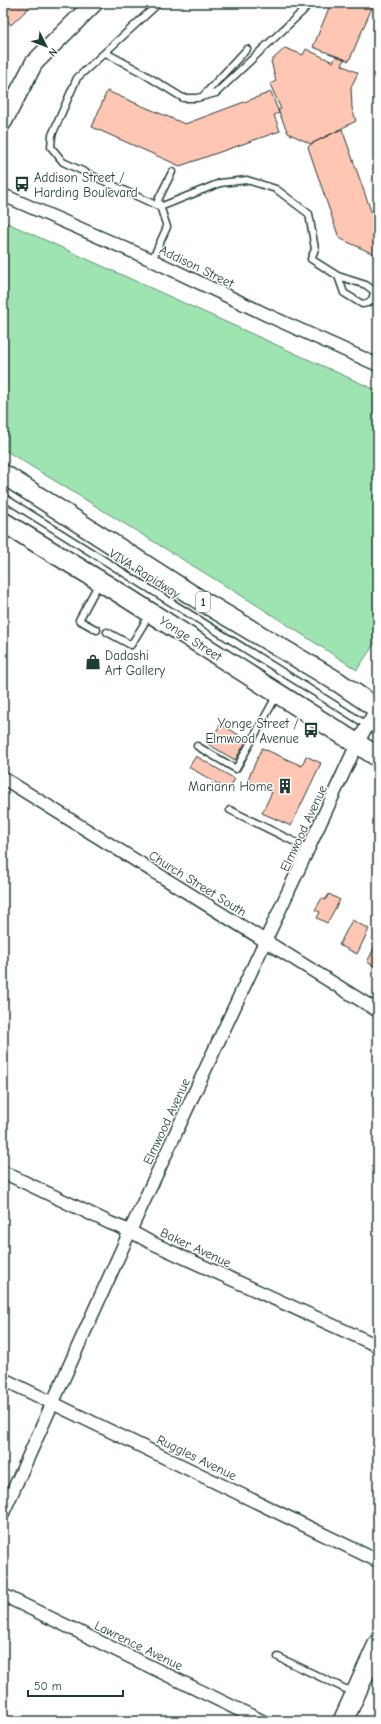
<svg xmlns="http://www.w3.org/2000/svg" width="381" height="1724" font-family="'Comic Neue',sans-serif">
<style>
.green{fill:#9ee4b1;stroke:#5e9072}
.building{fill:#ffc6b3;stroke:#1f3d34}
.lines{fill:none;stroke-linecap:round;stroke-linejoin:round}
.lane-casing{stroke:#1f3d34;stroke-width:9}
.street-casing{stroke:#1f3d34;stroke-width:15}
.secondary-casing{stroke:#1f3d34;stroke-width:20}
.primary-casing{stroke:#1f3d34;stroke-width:22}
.lane{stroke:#fff;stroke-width:6}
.street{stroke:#fff;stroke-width:12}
.secondary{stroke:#fff;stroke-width:17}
.primary{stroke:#fff;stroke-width:19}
.labels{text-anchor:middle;stroke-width:3;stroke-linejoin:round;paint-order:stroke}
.shield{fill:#fff;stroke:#627771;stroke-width:1}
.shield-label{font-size:12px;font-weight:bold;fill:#1f3d34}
.poi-label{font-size:13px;fill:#1f3d34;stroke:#fff;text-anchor:start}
.street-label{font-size:13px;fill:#1f3d34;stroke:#fff}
</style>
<rect width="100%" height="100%" fill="#fff"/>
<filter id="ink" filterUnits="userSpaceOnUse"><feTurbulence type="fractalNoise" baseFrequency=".025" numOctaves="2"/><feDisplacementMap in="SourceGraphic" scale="8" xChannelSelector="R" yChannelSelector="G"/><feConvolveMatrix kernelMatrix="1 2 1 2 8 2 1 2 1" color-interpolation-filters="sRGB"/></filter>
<g filter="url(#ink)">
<path class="green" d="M3,221L378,391V638L357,670L255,604L3,449Z"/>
<path class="building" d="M3,3H34L11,25L3,16Z
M331,3H374L349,61L313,47Z
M285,48L303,55L306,49L333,62L336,56L344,59L342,65L358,73L351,87L352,108L356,121L311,144L288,133L278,110L281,109L270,84L276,81L271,61Z
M107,91L185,124L271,92L279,113L274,115L280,131L180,166L92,127Z
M342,129L371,211L378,215V256L339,238L308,147L311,144Z
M221,724L247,740L235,760L208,744Z
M262,748L302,766L306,756L321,763L291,826L262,813L272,792L247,781Z
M196,756L235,779L228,790L189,767Z
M329,894L340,900L327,923L317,918L320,912L315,910L322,898L325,900Z
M352,920L369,929L357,954L339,945Z
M378,941V968L367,962Z"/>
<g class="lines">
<defs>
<path id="lane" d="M159,3L77,78L52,135L51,147L63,162L160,207L220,183L247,180L276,189L309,214L315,249L311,259L338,276L344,293L362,304C371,303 373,300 374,291L366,285L338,276
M106,53L139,71L183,98H197L216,93L303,11L309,3
M203,96L247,49
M152,260L167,227L158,200L172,172
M3,497L378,732
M97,630L79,620L99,583
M107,632L131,645L150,614
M197,746L236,769L277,695
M230,810L309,849
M278,1657L354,1693"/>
<path id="street" d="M3,195L152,260L267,315L378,365
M3,778L378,1011
M3,1172L110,1223L130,1231L150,1242L378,1346
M3,1379L378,1561
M3,1513L130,1231L357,744L378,705
M3,1595L262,1721"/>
<path id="secondary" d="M3,122L34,63L94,3"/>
<path id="primary" d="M3,474L192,595L338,682L378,709
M3,522L118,592L378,757
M343,1721L378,1644"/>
</defs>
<use href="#lane" class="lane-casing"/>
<use href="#street" class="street-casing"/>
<use href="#secondary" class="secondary-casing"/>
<use href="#primary" class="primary-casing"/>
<use href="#lane" class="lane"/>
<use href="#street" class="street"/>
<use href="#secondary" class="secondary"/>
<use href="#primary" class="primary"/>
</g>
</g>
<defs>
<symbol id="bus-bare" viewBox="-9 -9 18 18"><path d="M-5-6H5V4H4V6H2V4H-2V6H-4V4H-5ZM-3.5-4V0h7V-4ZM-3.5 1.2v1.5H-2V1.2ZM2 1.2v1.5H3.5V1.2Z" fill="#1f3d34" stroke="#fff" stroke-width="2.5" paint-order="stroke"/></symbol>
<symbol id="shop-bare" viewBox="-9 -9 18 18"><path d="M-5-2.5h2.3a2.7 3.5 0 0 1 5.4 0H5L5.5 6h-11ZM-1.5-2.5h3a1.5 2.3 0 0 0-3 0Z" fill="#1f3d34" stroke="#fff" stroke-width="2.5" paint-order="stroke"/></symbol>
<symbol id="building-bare" viewBox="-9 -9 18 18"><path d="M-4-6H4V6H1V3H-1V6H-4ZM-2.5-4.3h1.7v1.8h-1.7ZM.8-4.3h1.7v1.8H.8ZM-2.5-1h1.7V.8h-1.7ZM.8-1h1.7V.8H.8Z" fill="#1f3d34" stroke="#fff" stroke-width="2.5" paint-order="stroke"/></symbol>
</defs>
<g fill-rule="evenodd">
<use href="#bus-bare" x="11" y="173" width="22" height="22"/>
<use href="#shop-bare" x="82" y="651" width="22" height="22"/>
<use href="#bus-bare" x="300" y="719" width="22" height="22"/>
<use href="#building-bare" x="274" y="775" width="22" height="22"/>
</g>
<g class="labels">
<rect class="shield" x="196" y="592" width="14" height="20" rx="3"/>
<g class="shield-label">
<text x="203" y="606">1</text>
</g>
<g class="poi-label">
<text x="34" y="182">Addison Street /<tspan x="34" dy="15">Harding Boulevard</tspan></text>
<text x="105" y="660">Dadashi<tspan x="105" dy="15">Art Gallery</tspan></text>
<text x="299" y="728" text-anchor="end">Yonge Street /<tspan x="299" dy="15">Elmwood Avenue</tspan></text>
<text x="273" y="791" text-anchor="end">Mariann Home</text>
</g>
<g class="street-label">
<text transform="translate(197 266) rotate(26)" y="5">Addison Street</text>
<text transform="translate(145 573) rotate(32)" y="5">VIVA Rapidway</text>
<text transform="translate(191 638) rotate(33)" y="5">Yonge Street</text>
<text transform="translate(303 828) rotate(-65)" y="5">Elmwood Avenue</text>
<text transform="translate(198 883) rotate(32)" y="5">Church Street South</text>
<text transform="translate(166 1121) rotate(-65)" y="5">Elmwood Avenue</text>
<text transform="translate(196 1247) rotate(25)" y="5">Baker Avenue</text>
<text transform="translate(197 1457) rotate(26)" y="5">Ruggles Avenue</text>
<text transform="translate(139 1645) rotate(26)" y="5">Lawrence Avenue</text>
</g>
</g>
<rect width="381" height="1724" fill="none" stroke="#fff" stroke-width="16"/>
<rect x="8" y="8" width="365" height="1708" fill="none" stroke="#1f3d34" stroke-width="1.5" filter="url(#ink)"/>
<g transform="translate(46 46) rotate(132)" stroke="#ffffff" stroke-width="3" paint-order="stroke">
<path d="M0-3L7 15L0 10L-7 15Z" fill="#1f3d34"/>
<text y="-6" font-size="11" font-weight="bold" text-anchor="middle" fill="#1f3d34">N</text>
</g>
<path d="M28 1690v6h95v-6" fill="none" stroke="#1f3d34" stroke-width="2"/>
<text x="34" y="1690" font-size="12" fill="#1f3d34" stroke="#ffffff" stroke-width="3" paint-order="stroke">50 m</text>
</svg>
